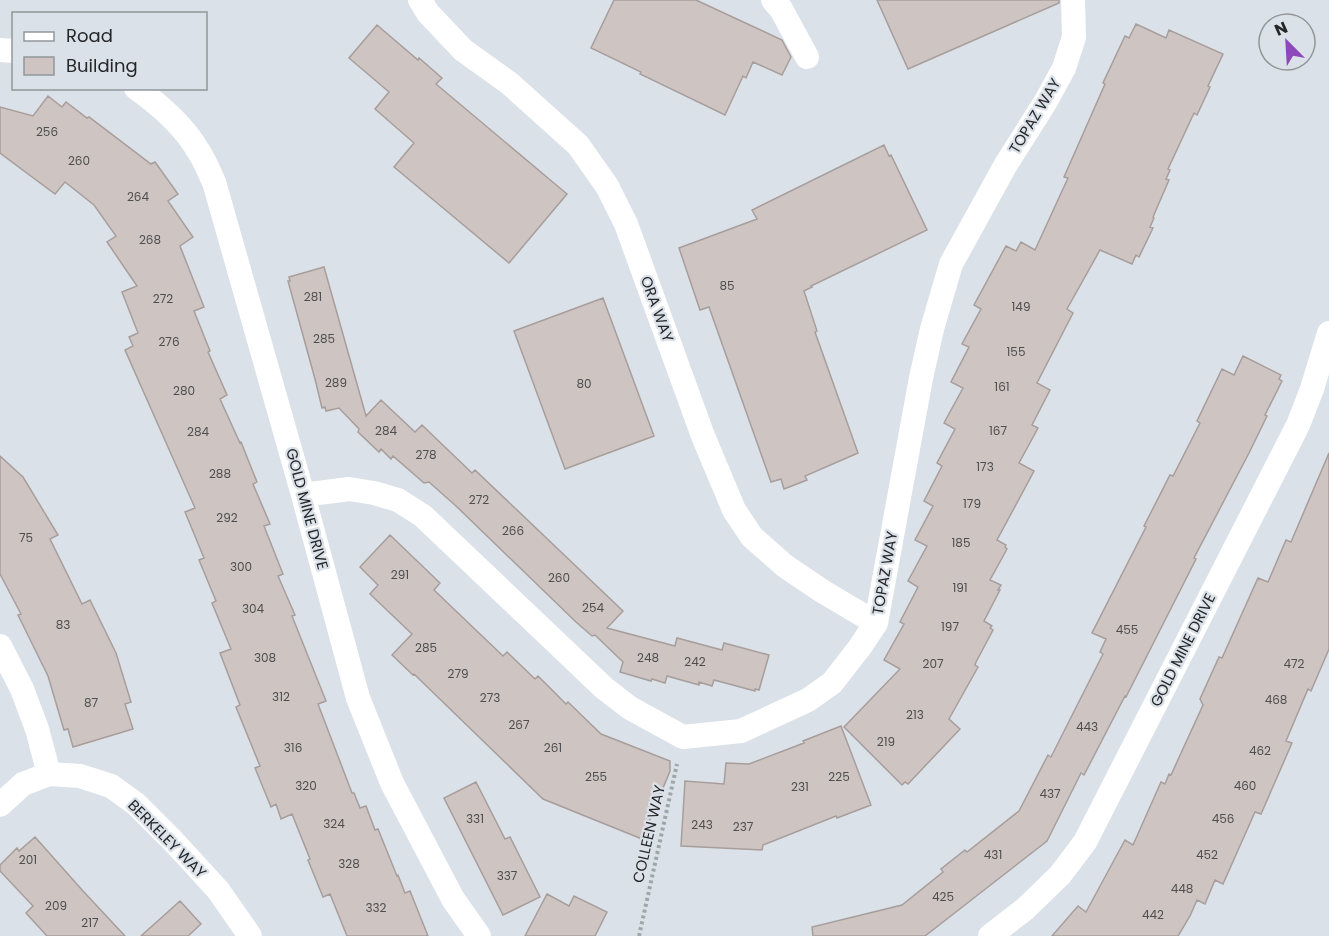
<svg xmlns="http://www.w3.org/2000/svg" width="1329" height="936" font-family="Poppins,sans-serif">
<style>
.building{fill:#cec5c3;stroke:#a79e9c;stroke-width:1.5}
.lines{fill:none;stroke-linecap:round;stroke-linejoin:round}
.path{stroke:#a0a5aa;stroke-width:4;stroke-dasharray:3 3;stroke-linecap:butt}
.street{stroke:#fff;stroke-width:24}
.labels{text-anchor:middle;stroke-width:4.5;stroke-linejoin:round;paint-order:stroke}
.number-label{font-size:12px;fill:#4e4e4f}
.street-label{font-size:15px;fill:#242628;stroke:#dbe1e8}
</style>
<rect width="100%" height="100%" fill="#dbe1e8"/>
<path class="building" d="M614,0H696L782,40L791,57L782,75L753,62L746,78L743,76L725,115L640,74L641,72L591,48Z
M877,0H1059V3L908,69Z
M1136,24L1166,38L1169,30L1223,54L1208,86L1210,87L1197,115L1194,113L1168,169L1170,170L1166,179L1169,180L1153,217L1154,218L1150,227L1153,228L1139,257L1136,255L1132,264L1100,250L1067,309L1073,313L1037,383L1050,390L1032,425L1038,428L1019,463L1034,471L997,540L1006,545L1005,547L1007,549L990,580L1001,585L998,590H1000L984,621L992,626L990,628L993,630L976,662L975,665L978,667L949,719L960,729L908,784L905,782L902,785L844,727L900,669L884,660L904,624L900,622L918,587L908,581L927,546L915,540L933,506L924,501L942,466L937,463L955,429L944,423L963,388L951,382L969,347L962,344L981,309L974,305L1006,246L1016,251L1021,242L1035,250L1068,178L1064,177L1105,84L1103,83L1125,36L1129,38Z
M377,25L418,60L419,58L442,78L436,84L567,194L509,263L394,167L414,143L375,109L389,92L349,58Z
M48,96L62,107L66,102L87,118L89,117L151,164L155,162L178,194L168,201L193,237L180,246L204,307L194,311L210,351L208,352L227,395L220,399L240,443L241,442L257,482L253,484L270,524L264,526L283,574L278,576L295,615L292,616L326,701L318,704L352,793H354L360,808L366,806L375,830L378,829L397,876L398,875L405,893L410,891L428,936H347L330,894L323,897L308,860L310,859L292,814L281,819L276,804L271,807L255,768L260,766L236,707L240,705L220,653L231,649L212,603L216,601L199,560L204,558L185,512L195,508L125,350L133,346L129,337L138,333L122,292L137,286L107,242L116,236L94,205L65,182L55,194L0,153V107L33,116Z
M884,145L889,156L891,155L927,230L811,286L812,287L804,291L817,331L815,332L858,453L805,476L807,480L784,489L781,479L771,482L709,307L700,310L679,248L757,219L752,210Z
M324,267L366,416L381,400L415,432L422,425L472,473L475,470L623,611L607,628L675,646L677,638L722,650L724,643L769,655L759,690L755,689V691L714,680L712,686L699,682V685L667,676L665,683L652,679L651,681L620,672L623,662L595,635L592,636L576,622L456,506L429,482L424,483L393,456L391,459L381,449L379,452L358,432L359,429L339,408L326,411L325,407L322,408L315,379L288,281H290L289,277Z
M603,298L654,436L565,469L514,331Z
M1243,356L1281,375L1279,379L1282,381L1265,415L1267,416L1249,453L1194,558L1196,559L1126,697L1125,696L1084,775L1081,773L1047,841L925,936H813L812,927L902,905L943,872L941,869L965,850L967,852L1019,811L1048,755L1051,757L1103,654L1100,652L1106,639L1092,633L1146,527L1144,526L1170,475L1173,476L1200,423L1197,421L1222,369L1234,375Z
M1329,453V649L1311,691L1308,689L1286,741L1292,743L1261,814L1255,812L1223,884L1215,880L1205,904L1197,900L1190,916L1178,936H1052L1078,906L1086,912L1125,840L1133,845L1161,782L1165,784L1169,774L1171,775L1203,705L1200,699L1219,657L1222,658L1258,578L1268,582L1286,540L1291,542Z
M0,456L23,477L58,535L50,539L82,604L90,600L116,653L131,702L125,704L133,729L73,747L68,729L64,730L48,676L18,615L21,614L0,574Z
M390,535L440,583L434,590L503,656L507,652L535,679L538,676L566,704L568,702L601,734L670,761V771L642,839L543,799L414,674L413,675L392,655L412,634L370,594L378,585L360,567Z
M841,726L871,805L837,818L836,816L763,845L762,850L681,846L685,781L724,784L726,763L749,764L804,743L803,741Z
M476,782L505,839L510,837L540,897L503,915L444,798Z
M35,837L83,891L125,936H47L26,913L33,906L0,871V865L17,848L19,851Z
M547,894L569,906L574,896L607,912L595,936H525Z
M180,901L201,924L188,936H141Z"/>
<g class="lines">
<path class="path" d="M639,936L677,764"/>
<path class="street" d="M420,0L428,13L463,50L509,83L578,145L607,186L626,224L703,436L734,510L752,537L785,566L822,591L876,623
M773,0L781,9L807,57
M0,50L14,51
M136,88C160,105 184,126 199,152C205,161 209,172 214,182L303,495L358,698L392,783L453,899L479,936
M303,495L349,489L374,493L398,500L423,516L604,688L630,708L683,737L741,731L808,700L832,683L860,647L876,623L921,378L932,329L951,264L1005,166L1046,101L1064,68L1074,37L1073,0
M0,646L22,689L37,729L49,774
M0,805L23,784L49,774L80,776L111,786L136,804L173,841L218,890L250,936
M990,936L1025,909L1060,875L1085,842L1298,425L1312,389L1329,333"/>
</g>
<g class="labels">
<g class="number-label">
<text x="47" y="136">256</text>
<text x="79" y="165">260</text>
<text x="138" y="201">264</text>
<text x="150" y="244">268</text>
<text x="727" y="290">85</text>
<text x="313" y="301">281</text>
<text x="163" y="303">272</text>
<text x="1021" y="311">149</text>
<text x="324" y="343">285</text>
<text x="169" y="346">276</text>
<text x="1016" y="356">155</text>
<text x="336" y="387">289</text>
<text x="584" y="388">80</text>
<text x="1002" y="391">161</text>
<text x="184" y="395">280</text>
<text x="386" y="435">284</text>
<text x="998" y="435">167</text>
<text x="198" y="436">284</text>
<text x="426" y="459">278</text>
<text x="985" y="471">173</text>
<text x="220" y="478">288</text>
<text x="479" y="504">272</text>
<text x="972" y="508">179</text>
<text x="227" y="522">292</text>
<text x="513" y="535">266</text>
<text x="26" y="542">75</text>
<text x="961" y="547">185</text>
<text x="241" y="571">300</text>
<text x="400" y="579">291</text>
<text x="559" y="582">260</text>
<text x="960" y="592">191</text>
<text x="593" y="612">254</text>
<text x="253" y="613">304</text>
<text x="63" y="629">83</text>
<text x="950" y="631">197</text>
<text x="1127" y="634">455</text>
<text x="426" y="652">285</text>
<text x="265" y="662">308</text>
<text x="648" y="662">248</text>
<text x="695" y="666">242</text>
<text x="933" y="668">207</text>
<text x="1294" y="668">472</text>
<text x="458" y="678">279</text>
<text x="281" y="701">312</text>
<text x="490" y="702">273</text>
<text x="1276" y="704">468</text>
<text x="91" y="707">87</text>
<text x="915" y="719">213</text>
<text x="519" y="729">267</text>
<text x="1087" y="731">443</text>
<text x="886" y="746">219</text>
<text x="293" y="752">316</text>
<text x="553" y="752">261</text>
<text x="1260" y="755">462</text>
<text x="596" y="781">255</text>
<text x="839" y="781">225</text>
<text x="306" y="790">320</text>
<text x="1245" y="790">460</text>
<text x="800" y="791">231</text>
<text x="1050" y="798">437</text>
<text x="475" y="823">331</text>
<text x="1223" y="823">456</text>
<text x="334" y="828">324</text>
<text x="702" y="829">243</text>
<text x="743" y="831">237</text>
<text x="993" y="859">431</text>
<text x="1207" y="859">452</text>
<text x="28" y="864">201</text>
<text x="349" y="868">328</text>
<text x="507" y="880">337</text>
<text x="1182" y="893">448</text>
<text x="943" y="901">425</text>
<text x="56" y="910">209</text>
<text x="376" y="912">332</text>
<text x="1153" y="919">442</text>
<text x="90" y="927">217</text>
</g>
<g class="street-label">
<text transform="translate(1035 116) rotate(-59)" y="5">TOPAZ WAY</text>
<text transform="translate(657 309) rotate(70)" y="5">ORA WAY</text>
<text transform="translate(307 509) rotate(75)" y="5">GOLD MINE DRIVE</text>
<text transform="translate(885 573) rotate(-80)" y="5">TOPAZ WAY</text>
<text transform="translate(1183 650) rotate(-63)" y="5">GOLD MINE DRIVE</text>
<text transform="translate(649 834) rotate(-77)" y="5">COLLEEN WAY</text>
<text transform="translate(167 839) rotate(45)" y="5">BERKELEY WAY</text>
</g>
</g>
<rect x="12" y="12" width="195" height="78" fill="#dbe1e8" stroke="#92969b" stroke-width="1.5"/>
<rect x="24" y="32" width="30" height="9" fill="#ffffff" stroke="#92969b" stroke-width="1.5"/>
<text x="66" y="42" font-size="18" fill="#242628">Road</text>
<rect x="24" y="57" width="30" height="18" fill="#cec5c3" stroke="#92969b" stroke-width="1.5"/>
<text x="66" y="72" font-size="18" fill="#242628">Building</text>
<g transform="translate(1287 42) rotate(336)"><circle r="28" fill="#dbe1e8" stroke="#92969b" stroke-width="1.5"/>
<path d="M0-4.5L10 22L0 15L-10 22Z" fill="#8d48bc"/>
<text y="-9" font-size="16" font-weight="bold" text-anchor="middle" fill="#242628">N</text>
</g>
</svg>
